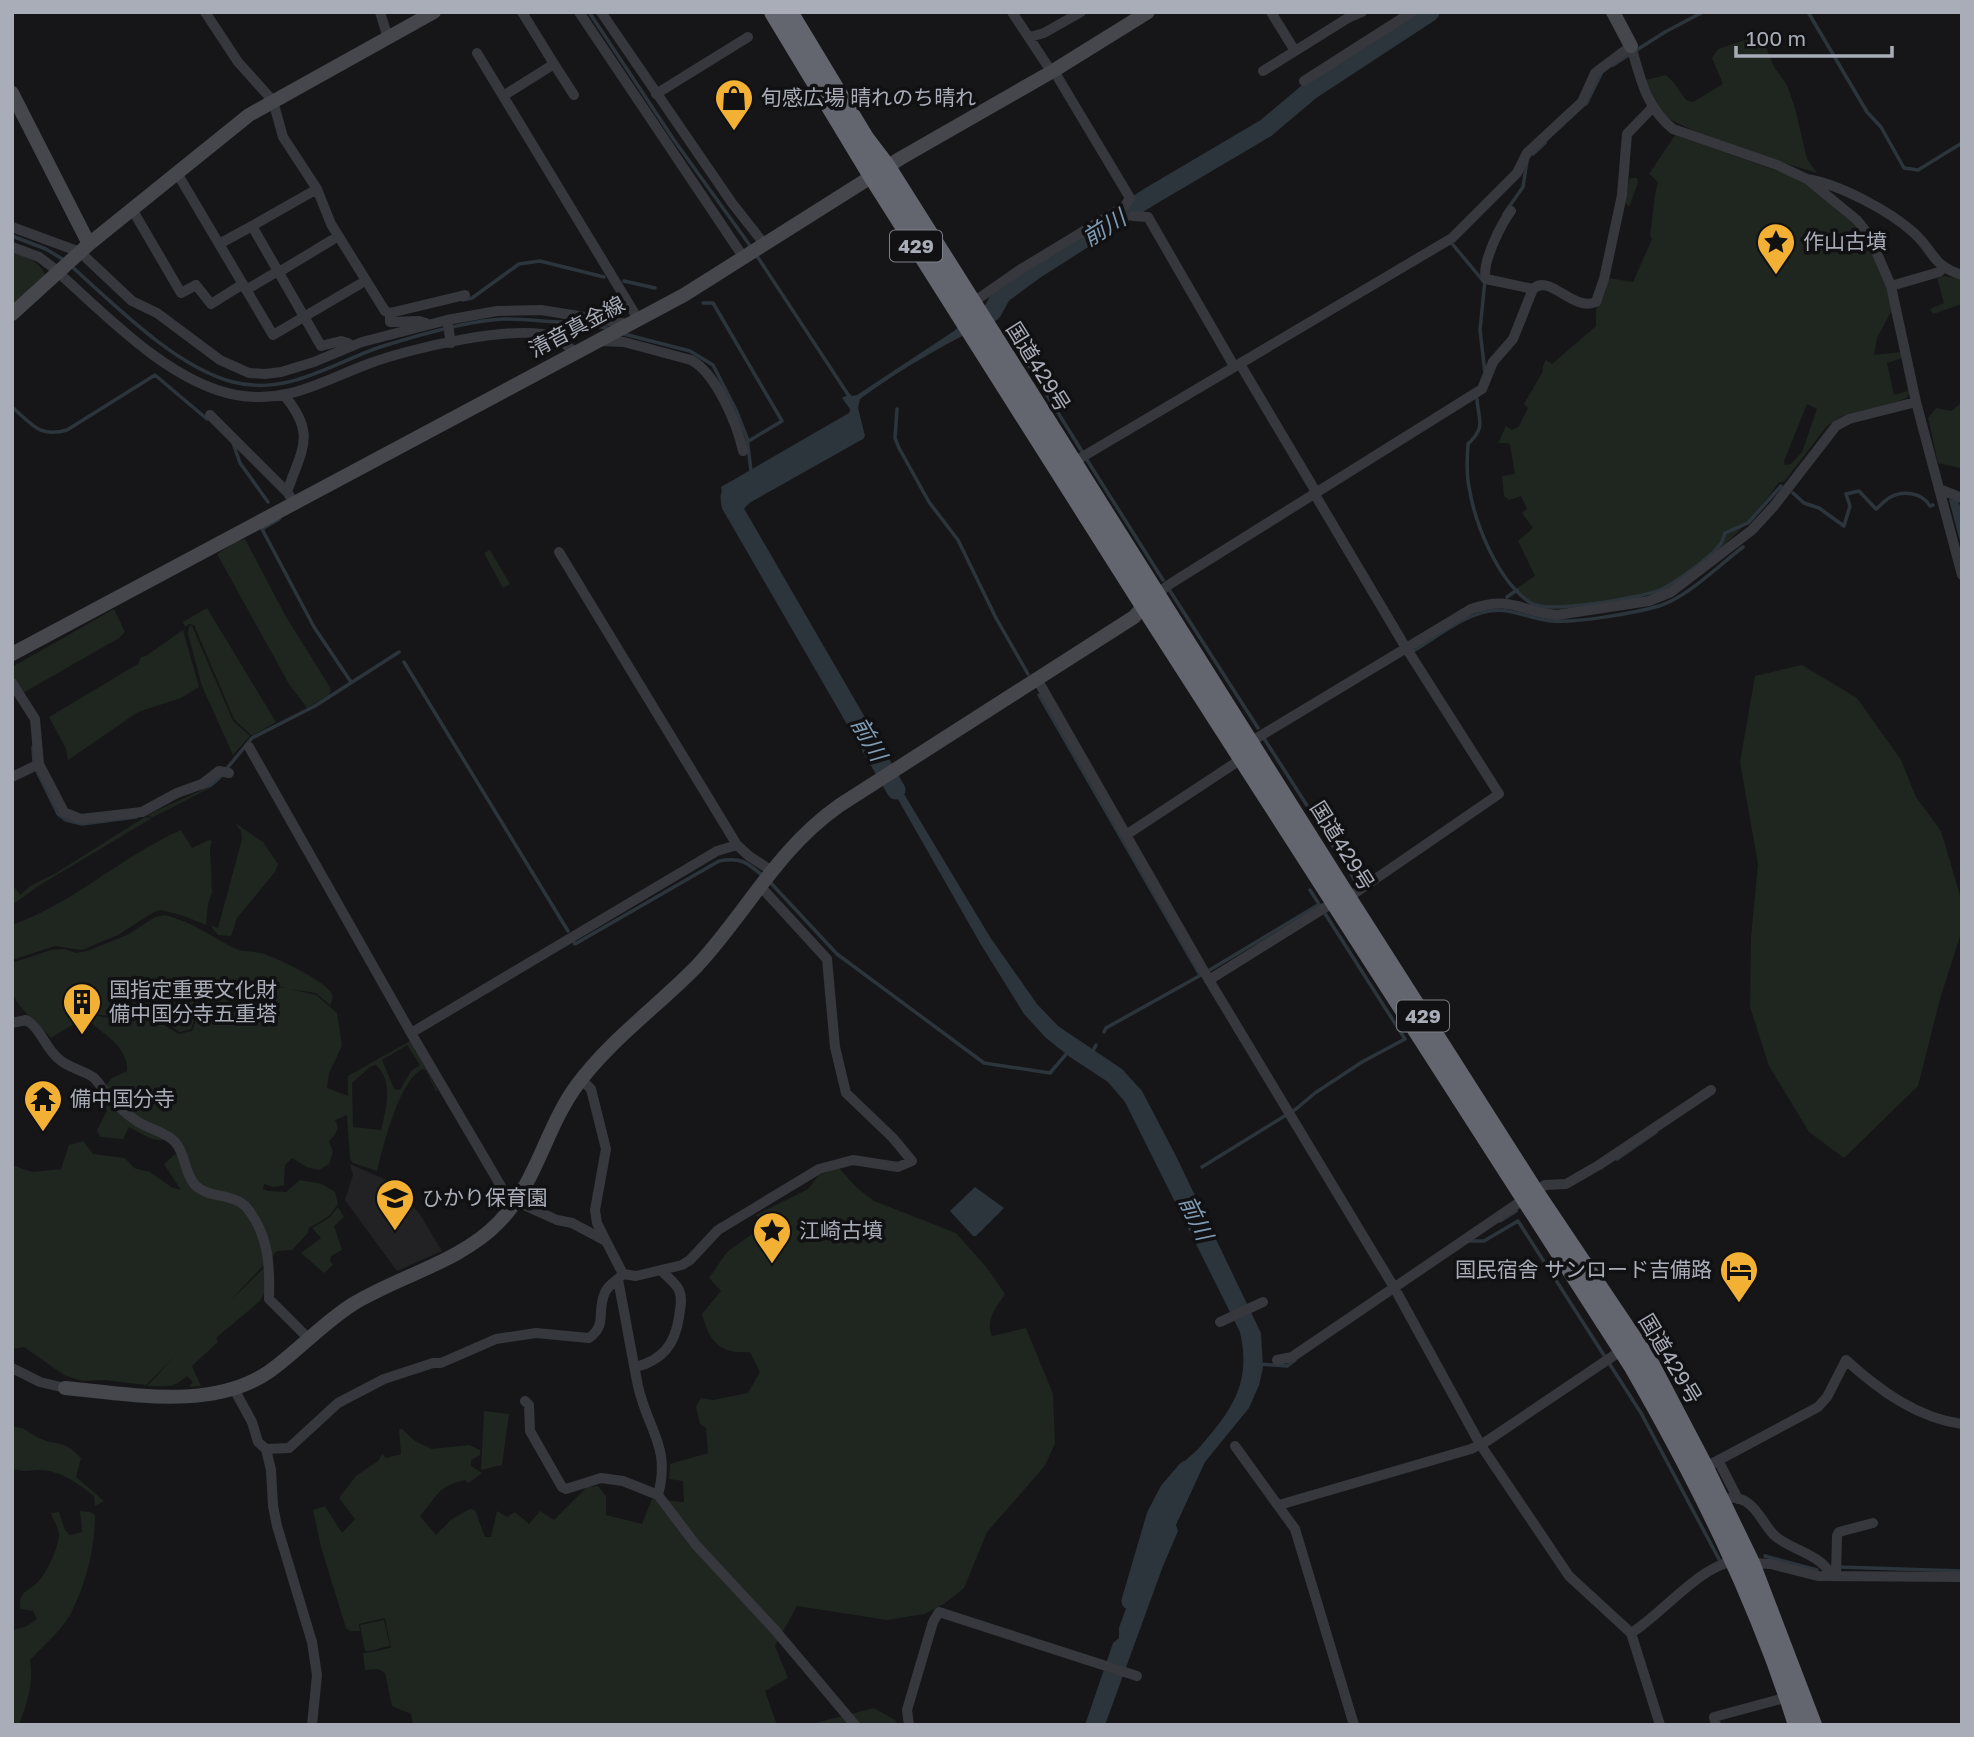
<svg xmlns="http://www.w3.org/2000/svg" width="1974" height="1737" font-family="'Golos Text','Noto Sans JP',sans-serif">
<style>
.built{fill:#222225}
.green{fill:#1e261f;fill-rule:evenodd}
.water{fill:#2c353c}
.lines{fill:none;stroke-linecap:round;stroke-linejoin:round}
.stream{stroke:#2c353c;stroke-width:3.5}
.river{stroke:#2c353c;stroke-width:19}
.street{stroke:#37383d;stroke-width:10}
.secondary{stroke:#45474d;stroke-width:14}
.highway{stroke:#63666e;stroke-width:18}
.labels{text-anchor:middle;stroke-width:7;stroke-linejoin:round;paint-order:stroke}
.shield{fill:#111113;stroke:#7b7e86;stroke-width:2}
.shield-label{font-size:19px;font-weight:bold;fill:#a8adb8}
.poi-label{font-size:21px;fill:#a8adb8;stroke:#111113;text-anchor:start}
.street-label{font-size:21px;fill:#a8adb8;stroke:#111113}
.water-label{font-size:23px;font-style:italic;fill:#7f9bb3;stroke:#111113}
</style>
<rect width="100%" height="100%" fill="#161618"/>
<path class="built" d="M350,1164L391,1182L419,1213L442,1251L397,1271L345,1200L353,1175Z"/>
<path class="green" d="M1751,38L1766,47L1774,67L1787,85L1795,108L1807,159L1817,173L1717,142L1665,117L1658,107L1646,80L1666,75L1674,83L1686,100L1693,102L1723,84L1712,58L1718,49Z
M1675,135L1800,179L1855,222L1865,235L1887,287L1911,392L1906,398L1897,402L1842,416L1827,426L1784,482H1779C1753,520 1704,571 1661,590C1632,603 1583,606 1550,610C1537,608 1527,603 1518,593L1517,588L1535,576L1518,541L1533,528L1522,513L1527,509L1521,496L1509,500L1504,496L1502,476L1515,474L1510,445L1508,443H1498L1506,426L1512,430L1519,426L1528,408L1524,404L1543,371V366L1546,360L1552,364L1596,326V309L1605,292L1608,278L1633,282L1652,239L1650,235C1653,217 1653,200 1658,182L1649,174ZM1891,312L1901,352L1874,355L1877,338ZM1902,358L1908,391L1894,395L1887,363ZM1807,404L1817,409L1802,452L1791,464L1785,465L1784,461Z
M1631,178H1637L1638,183L1629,207L1625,202L1629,180Z
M12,252C25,256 41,262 45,275L12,305Z
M1944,276L1962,279V304L1933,314L1930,309L1944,303L1937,278Z
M1960,404L1962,407L1960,468L1938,463L1928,418L1936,408L1951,411Z
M245,539L285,615L331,689L329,695L307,708L289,684L217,554L233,543Z
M490,550L510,584L503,588L484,553Z
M207,608L276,722L252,736L234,719L194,625L189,624L185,627L183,622Z
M114,609L125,632L119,638L23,693L12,675V667Z
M189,626H192L233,721L250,736L233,755L202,686L188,634Z
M183,630L199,687L181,698L138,712L68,760L66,749L49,717L138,664L141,657L146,656Z
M1802,665L1857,698L1901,760L1916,797L1941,831L1962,902V930L1940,999L1918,1086L1844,1158L1809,1132L1769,1066L1750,1007L1751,937L1758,864L1740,762L1755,676Z
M221,777H223L210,788L153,817L147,816C169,803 203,793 221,777Z
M145,817L152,818L40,885L12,905V884L20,895L30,886L56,873Z
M235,823L263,842L278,864L275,872L237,918L231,936L218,935L210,925L218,928L242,839L241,831Z
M181,830L192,848L209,840L212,841L210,848L212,892L208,904L206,925L184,916L161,910L154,912L118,935L89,947L82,950L55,946L12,960V925C74,903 122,856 181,830Z
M165,915C195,923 208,935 234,948C242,952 252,951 261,953C275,957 328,982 332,994C333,999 332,1001 330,1005L316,993L290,989L316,995L337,1013L342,1046L329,1073L327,1088L348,1096V1076L410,1041L412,1042L438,1091H436L426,1070L422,1069C398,1083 384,1144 377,1171L353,1163L350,1159L347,1115L335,1120L338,1127L335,1135L329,1141L333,1152L329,1164L319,1170L307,1167L292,1158L285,1165L284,1185L273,1187L264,1184L263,1189L269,1191L286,1192L300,1180L322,1184L335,1192L338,1204L329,1216L309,1228L307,1234L292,1250L277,1251L229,1302L266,1266V1290L260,1301L216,1338L218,1342L192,1366L201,1386L189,1387L193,1382L187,1376C173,1389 166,1386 147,1386L176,1355L146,1385L105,1380L82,1381L64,1375L24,1347L12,1349V1165L32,1172L61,1169L69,1145L83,1141L93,1154L125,1158L134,1168L150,1172L171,1187L181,1190L164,1164L174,1155L185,1152L177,1137C157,1145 147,1137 129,1127L123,1139L100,1137L97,1130L107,1111L100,1092L112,1078L127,1071C128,1045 103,1035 87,1019L90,1015L130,1021L125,1016L130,1009L142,1012L179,1034L192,1031C197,1021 196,1008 202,999C221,973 261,987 287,988C264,982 216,971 200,998C195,1008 195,1019 191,1029L180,1032L144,1010L130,1007L123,1014L124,1017L88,1014L86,1021L74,1024L51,1038C40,1023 17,1010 12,991C10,983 12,972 12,963L51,950L64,949L76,953L87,951L127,935L155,917ZM407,1045L420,1065L411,1071L400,1090L394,1089L382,1060ZM376,1065C394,1082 386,1109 381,1130L353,1127L352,1083L370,1067Z
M839,1168L856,1187L874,1201L956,1233L987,1268L1005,1294C996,1308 985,1319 992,1336L1026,1328L1053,1394L1055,1444L1044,1467L987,1532L964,1588L944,1604L924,1614L887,1620L797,1606L775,1646L788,1678L765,1691L777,1725H413L411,1714L392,1706L385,1673L378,1669L365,1670L363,1653C374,1653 381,1649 391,1648L385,1618L359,1624L360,1631H350L346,1628L321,1547L313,1510L325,1506L342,1533L355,1519L339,1498L356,1476L378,1461L382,1454L386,1458L401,1454L399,1429H402L415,1441L432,1449L469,1445L480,1450V1455L471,1460V1466L482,1473L468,1483L465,1480C437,1486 437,1497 420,1516L436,1535L452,1519L470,1509L475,1510L485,1537H491L497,1511L507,1517L515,1512L529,1524L540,1511L554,1520L587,1487L598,1486L606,1496V1515L642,1524L652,1499L684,1502L683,1481L669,1479L670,1464L708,1453L706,1428L700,1424L696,1407L701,1398L713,1400L748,1393L760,1372L750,1352C719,1354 710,1342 702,1314L721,1291L709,1278L727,1252L763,1226L756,1215L808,1189L819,1175Z
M338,1207L344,1217L334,1226L342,1250L331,1256L330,1261L333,1265L324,1273L301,1253L321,1238L312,1228L329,1218Z
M484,1411L509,1414L502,1465L481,1470Z
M12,1427C26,1427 26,1431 37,1437C57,1447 63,1438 81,1458L76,1477L104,1501L95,1506L94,1496C79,1484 60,1470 39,1470C29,1470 23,1473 12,1468Z
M80,1511L90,1512L95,1515C95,1549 86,1584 70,1615C61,1631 43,1646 30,1660C34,1684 27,1703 19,1725H12V1630L25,1627L37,1619L33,1611L20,1609C19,1592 25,1593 36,1584C45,1577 60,1545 59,1534C58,1527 53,1519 51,1513L59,1512L65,1530L70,1535L82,1532Z
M384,1620L390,1646C380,1647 374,1652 365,1651L360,1625Z
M874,1708L895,1720L898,1725H807Z"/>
<path class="water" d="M1003,290L1006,294L999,317C951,341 903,367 860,399L858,408L865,436L863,439L751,502C742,508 743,515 736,519L723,498L721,487L849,413L850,409L842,398L850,394L852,396L857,395L954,331Z
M1950,499L1957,500L1962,509V549L1949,500Z
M889,769L990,937L1037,1004L1058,1026L1122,1069L1142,1091L1176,1156L1261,1333L1263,1368L1259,1385L1249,1408L1205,1462L1176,1525L1178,1531L1163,1566L1105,1725H1085L1113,1643L1119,1638V1628C1138,1576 1155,1522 1178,1471C1183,1460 1191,1457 1199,1448C1231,1411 1252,1384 1240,1332L1125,1102L1108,1082L1070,1057L1046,1038L1024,1014L980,943L883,773Z
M975,1187L1004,1208L976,1236H973L950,1211Z"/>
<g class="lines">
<path class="stream" d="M589,12L674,140L751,247
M1808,12L1867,112L1881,127L1904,168L1918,170L1962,143
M1613,65L1665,32L1703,12
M1586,104L1601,74
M1533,154L1545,143
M1504,214L1523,187L1527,161
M12,236L46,249L64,260
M1449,240L1484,282
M755,253L849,396
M70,265C114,304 175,367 233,382C287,396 331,364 380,347C412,337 471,320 504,319C522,319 540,321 558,322C575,323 593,324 610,329
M624,281L655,288
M463,300L472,298L519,264L540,261L604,277
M703,303H713L782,421L747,442
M624,334L690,351L713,365L736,410L747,438L751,471
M1016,345L1083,453
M1485,373L1480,330L1485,280
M1477,399C1478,420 1487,426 1468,444C1467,458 1466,473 1469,487C1475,524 1498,582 1531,603C1547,614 1643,598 1662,589C1676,582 1708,559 1718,547C1722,544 1723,538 1725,533L1748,523L1781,486
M12,407C32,424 39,438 67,430L155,375L207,419
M897,409L895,438L899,448L929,502L958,540L996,618L1028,674
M233,443L240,463L268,502
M1087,460L1163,580
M1793,493L1804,503L1819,508L1844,526L1850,506L1846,494L1859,491L1876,509C1880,506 1884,501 1889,498C1902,490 1922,492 1930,506L1933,505
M279,519L262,529L314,627L351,682
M1170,591L1258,728
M1507,597L1517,590
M1413,651C1437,637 1462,616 1489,611C1511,607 1531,620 1552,621C1577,623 1635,613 1659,606C1688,597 1719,565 1743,547
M404,662L568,931
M1039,695L1200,975
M1265,740L1358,885
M33,747L34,763
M36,769L58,814L66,820L82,824L136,817
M204,787L211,785L219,778L252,738L315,706L399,652
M769,881L837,954L984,1063L1050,1073L1068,1052
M574,942L575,944L719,861C740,857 747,862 763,876
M1208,971L1318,905
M1104,1032L1106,1028L1201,975
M1092,1053L1096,1045
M1617,1159L1656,1132
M1202,1167L1296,1109L1315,1093L1362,1062L1405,1039L1310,890
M1500,1221L1516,1211
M1468,1241H1484L1518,1221L1641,1413L1720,1561
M1259,1364L1287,1366L1295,1360
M1765,1556L1817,1570
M1839,1567L1962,1571"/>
<path class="river" d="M992,312L1002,294L1033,271L1149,197L1266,128L1311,90L1430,12
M733,495L730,497L731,505L896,790
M1131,1601L1156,1516L1169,1491L1187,1470"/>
<path class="street" d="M205,12L238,62L273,101L283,137L317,189L331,224L385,311L390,313V322L419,321L426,323
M380,12L388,38
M579,12L744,258
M601,12L732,203L765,245
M1271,12L1295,51
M1030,37L1044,33L1081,12
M477,53L638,319
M554,64L574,95
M1263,71L1348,18L1362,12
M1304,81L1412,12
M656,94L748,37
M503,96L554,64L522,12
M177,173L273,335L360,284
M1807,179C1839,184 1890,211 1914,233C1935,252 1931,265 1962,275
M317,189L252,226L321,346L341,341L348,343L351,346
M132,209L181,293L196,285L211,304L243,284
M1133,216L1148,217L1234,366
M12,227L80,252L132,301L157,313L220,360L249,373L265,374L281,372L314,362L362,342L447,320L497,311L541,310L628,324
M219,244L252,226
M12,247L39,257L51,266C102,311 167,382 236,395C288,404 322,381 368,364C407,349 516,323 555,337C562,340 569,348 576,353
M279,272L332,240
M1891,286L1939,272L1943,268
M1533,289C1550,273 1572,312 1596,302L1604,279L1622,195L1627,134L1652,108
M246,290L278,271
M972,303L1018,271L1125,206L1130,198L1057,76L1047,65L1012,12
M390,313L465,295
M447,320L451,343
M599,341L624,342L691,360C716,373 737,424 743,451
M1240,364L1316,492
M284,395C317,435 302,448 287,492L294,502
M210,415L287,492
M1072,463L1452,238L1517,173L1527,153L1582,102L1595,73L1631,46C1640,77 1646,108 1673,129L1777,165L1807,179L1857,220L1869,235L1891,286L1916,402L1962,575
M1939,489L1962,498
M559,552L737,845L749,856L772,871
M1154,596L1170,584L1482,389L1493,362L1513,339L1533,289L1486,279C1481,264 1501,224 1511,211
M1037,679L1209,980L1395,1289L1480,1444L1569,1576L1631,1633L1660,1725
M12,683L35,719L39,764L12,777
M1247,744L1471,609C1512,595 1520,612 1557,615L1649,601L1671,592L1752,530L1774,506L1836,426L1849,419L1916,402
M249,747L411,1033L505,1193L517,1202L557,1220L572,1223L606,1241L623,1274C616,1282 607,1285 604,1295C597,1313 607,1325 589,1338L536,1333L496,1339L441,1363H433L384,1379L338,1403L289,1448L266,1449
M39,764L64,812L81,819L142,812L177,793L202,784L219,771L229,773
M1126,835L1246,756
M1209,980L1334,902L1355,893L1499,794L1403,643L1314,493
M12,1023L26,1020C42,1029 45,1049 60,1060C69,1068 83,1070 93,1077C98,1081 102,1088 106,1094C115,1104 126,1114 138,1122C149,1129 166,1132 175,1142C186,1154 184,1173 195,1185C209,1199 235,1193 247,1208C269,1236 270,1265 269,1299L309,1339
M411,1033L717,851L737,845
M581,1079L591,1089L606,1149L595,1210L597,1223L606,1241
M623,1274L636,1276L661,1270
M618,1280C625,1315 631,1351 638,1386C648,1431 671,1446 658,1495L696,1545L775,1630L855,1725
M1220,1322L1263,1302
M1277,1360L1292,1357L1545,1185L1566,1184L1599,1165L1711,1090
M636,1367C662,1360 675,1345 679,1317C680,1308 683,1299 679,1290C676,1283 666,1276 661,1270L682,1265L690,1260L718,1230L819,1169L853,1160L898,1167L912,1161L893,1138L846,1093L835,1047L827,959L760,886
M12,1368L40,1382L65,1388
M234,1389L252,1422L258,1442L266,1449L271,1470L273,1506L277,1526L312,1642L317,1675L312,1725
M525,1401L529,1405L530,1431L562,1487L566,1489L601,1478L623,1481L658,1495
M1235,1446L1295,1529L1354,1725
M1719,1462L1738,1499
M1702,1469L1818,1407L1827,1397L1846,1360C1879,1390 1917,1418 1962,1424
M1719,1500C1725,1499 1734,1496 1740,1499C1756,1504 1763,1524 1774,1535C1790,1550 1821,1554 1831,1575
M1279,1505L1471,1449L1487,1441L1622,1350
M1751,1563L1771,1564L1818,1576L1962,1577
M1836,1575L1837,1536L1839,1532L1873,1523
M1631,1633C1659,1617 1704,1561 1736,1562
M909,1725L907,1710L933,1622L939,1612L1137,1676
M1716,1725L1714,1717L1788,1697"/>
<path class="secondary" d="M1613,12L1631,46
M12,93L89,244
M12,314L89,244L249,115L434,12
M12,654L684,295L901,158L1053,71L1148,12
M65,1388C130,1394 213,1411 270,1371C299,1350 323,1323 353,1304C399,1276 462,1261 499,1222C536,1184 546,1127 577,1085C610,1040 658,1006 697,966C748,911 776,850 840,805L1134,617L1144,606"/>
<path class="highway" d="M773,12L872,176L1144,606L1633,1367C1699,1482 1757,1598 1797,1725
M789,12L865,138L887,167L1347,897L1535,1192L1651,1365L1705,1468L1751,1563L1813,1725"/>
</g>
<defs>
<symbol id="shop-pin" viewBox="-11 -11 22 30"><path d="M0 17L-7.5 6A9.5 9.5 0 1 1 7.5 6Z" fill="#f2b134" stroke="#111113"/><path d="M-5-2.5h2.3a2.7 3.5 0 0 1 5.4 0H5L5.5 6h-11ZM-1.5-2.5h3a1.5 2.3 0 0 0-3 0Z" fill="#111"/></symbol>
<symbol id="sight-pin" viewBox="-11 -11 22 30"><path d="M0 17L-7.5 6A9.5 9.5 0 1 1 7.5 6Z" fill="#f2b134" stroke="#111113"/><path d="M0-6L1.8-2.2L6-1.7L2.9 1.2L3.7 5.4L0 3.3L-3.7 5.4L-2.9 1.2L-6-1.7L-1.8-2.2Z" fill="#111"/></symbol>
<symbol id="building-pin" viewBox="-11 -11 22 30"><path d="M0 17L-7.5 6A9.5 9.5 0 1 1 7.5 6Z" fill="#f2b134" stroke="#111113"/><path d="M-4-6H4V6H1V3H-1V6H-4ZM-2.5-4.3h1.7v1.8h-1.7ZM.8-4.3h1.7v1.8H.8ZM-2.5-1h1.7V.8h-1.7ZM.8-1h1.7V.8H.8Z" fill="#111"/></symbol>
<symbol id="temple-pin" viewBox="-11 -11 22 30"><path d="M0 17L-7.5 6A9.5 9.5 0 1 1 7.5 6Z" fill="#f2b134" stroke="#111113"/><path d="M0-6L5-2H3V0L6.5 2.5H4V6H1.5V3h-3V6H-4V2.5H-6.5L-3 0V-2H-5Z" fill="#111"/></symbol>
<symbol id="school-pin" viewBox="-11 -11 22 30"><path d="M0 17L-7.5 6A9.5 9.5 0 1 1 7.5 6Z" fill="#f2b134" stroke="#111113"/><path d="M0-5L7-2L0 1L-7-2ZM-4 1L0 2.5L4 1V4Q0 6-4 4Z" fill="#111"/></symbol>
<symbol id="hotel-pin" viewBox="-11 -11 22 30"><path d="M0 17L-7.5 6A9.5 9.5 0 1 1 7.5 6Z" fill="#f2b134" stroke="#111113"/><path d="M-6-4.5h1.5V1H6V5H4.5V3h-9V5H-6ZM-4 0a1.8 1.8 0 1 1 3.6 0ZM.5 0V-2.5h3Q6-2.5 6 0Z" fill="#111"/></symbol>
</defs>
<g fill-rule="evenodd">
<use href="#shop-pin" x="712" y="76" width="44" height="60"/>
<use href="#sight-pin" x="1754" y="220" width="44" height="60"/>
<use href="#building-pin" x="60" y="980" width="44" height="60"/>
<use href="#temple-pin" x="21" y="1077" width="44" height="60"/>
<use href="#school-pin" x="373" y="1176" width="44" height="60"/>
<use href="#sight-pin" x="750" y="1209" width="44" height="60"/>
<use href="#hotel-pin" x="1717" y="1248" width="44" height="60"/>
</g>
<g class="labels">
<g class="shield">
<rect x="890" y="230.5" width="52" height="31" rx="5"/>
<rect x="1397" y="1000.5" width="52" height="31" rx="5"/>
</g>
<g class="shield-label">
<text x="916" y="253">429</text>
<text x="1423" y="1023">429</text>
</g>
<g class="poi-label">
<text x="761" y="105">旬感広場 晴れのち晴れ</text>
<text x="1803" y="249">作山古墳</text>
<text x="109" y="997">国指定重要文化財<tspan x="109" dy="24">備中国分寺五重塔</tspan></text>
<text x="70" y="1106">備中国分寺</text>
<text x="422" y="1205">ひかり保育園</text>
<text x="799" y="1238">江崎古墳</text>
<text x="1712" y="1277" text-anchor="end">国民宿舎 サンロード吉備路</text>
</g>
<g class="street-label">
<text transform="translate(577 327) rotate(-28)" y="7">清音真金線</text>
<text transform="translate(1038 367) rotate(58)" y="7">国道429号</text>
<text transform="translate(1342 846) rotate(58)" y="7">国道429号</text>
<text transform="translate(1670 1359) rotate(59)" y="7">国道429号</text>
</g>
<g class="water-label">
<text transform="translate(1104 228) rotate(-32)" y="8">前川</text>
<text transform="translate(869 739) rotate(60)" y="8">前川</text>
<text transform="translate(1196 1218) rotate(64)" y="8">前川</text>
</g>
</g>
<rect width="1974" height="1737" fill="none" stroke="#a8adb8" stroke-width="28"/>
<path d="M1736 46v10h156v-10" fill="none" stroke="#a8adb8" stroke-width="3.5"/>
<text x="1746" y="46" font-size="21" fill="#a8adb8" stroke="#111113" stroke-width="5" paint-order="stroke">100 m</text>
</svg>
